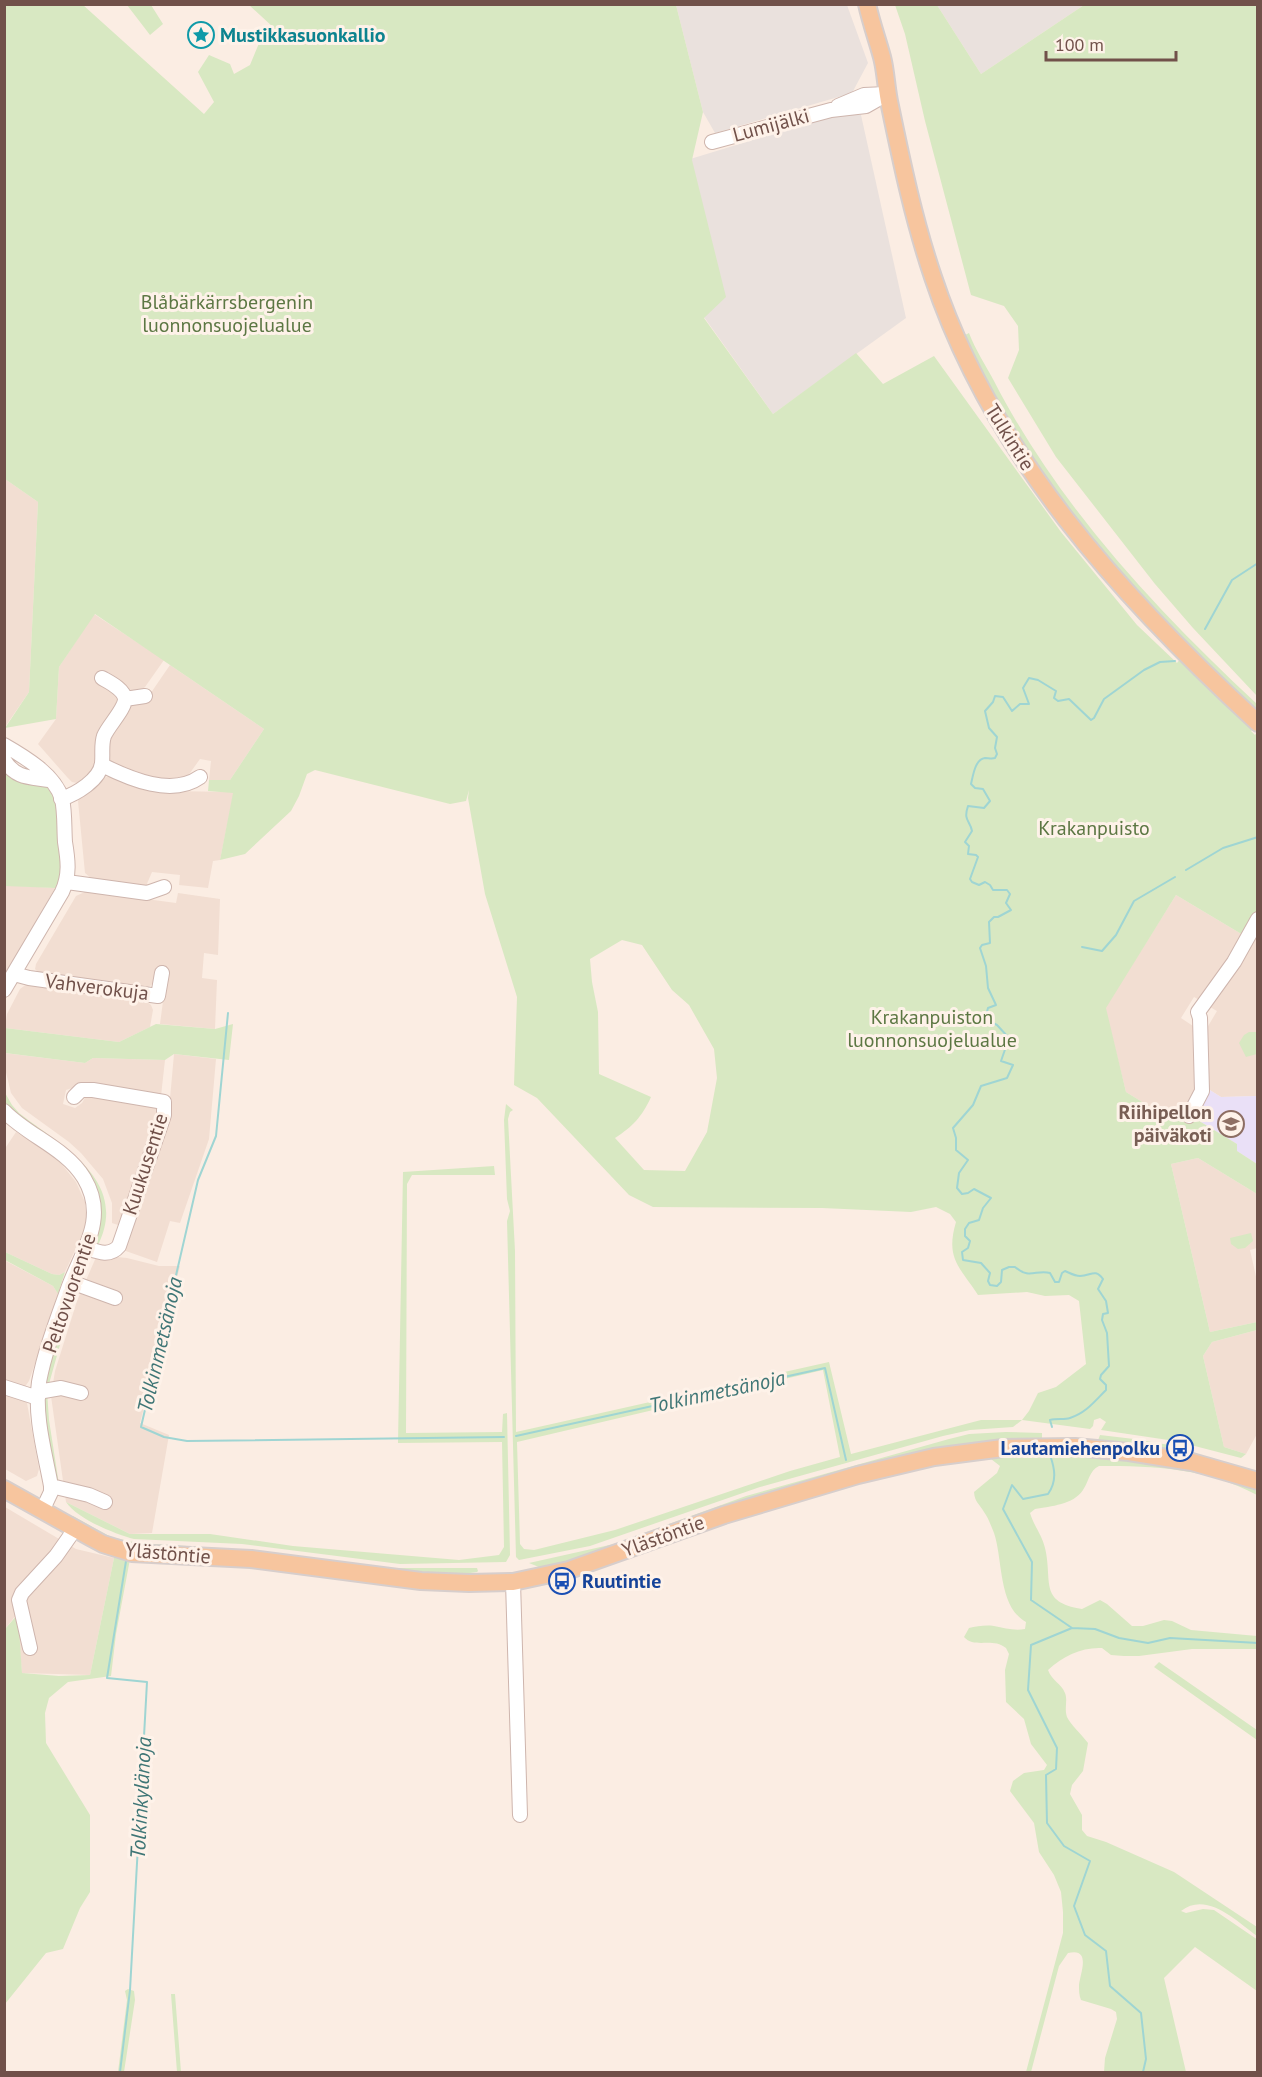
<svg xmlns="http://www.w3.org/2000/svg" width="1262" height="2077" font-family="'PT Sans',sans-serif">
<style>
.residential{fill:#f2ded2}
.industrial{fill:#eae1dd}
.education{fill:#eae0f7}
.green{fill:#d8e8c2;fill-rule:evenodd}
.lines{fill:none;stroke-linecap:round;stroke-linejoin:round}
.stream{stroke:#9fd5d3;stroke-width:2}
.minor-casing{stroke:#ceb5ad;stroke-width:16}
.major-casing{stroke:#d7cecc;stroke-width:20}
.minor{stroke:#fff;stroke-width:14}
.major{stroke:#f7c59e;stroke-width:16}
.labels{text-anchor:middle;stroke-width:6;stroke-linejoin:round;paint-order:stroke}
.culture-label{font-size:20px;font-weight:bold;fill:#0d838f;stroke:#fef2e9;text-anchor:start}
.street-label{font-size:20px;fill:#71514a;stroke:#fef2e9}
.park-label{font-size:20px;fill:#5c7743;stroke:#fef2e9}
.education-label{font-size:20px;font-weight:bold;fill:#785e54;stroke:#fef2e9;text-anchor:end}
.transit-label{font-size:20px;font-weight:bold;fill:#164399;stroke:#fef2e9;text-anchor:end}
.water-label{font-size:21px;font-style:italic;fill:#3f7676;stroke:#fef2e9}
</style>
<rect width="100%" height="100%" fill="#fbede3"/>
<path class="residential" d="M5,479L38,502L29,692L5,727Z
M94,614L164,660L145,687L139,692H132L101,672L96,679L116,693L118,698L96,763L90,773L77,783L72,782L67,777L38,744L56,719L59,667Z
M170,665L264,729L230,780H209L211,761L200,759L185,780L172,781L141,777L108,762L109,734L128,707L142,700H146Z
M106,777H114L167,791L234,792L220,860L213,861L208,888L179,885L180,875L152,872L146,886H139L92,879L85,873L78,801L82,794Z
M5,885L55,888L5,976Z
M87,891L176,903L178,893L220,899L218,955L204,953L202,978L217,980L215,1029L160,1024L167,971L150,986L143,988L39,973L35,969L36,964L76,896Z
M1176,895L1243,935L1201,1001L1194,997L1181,1018L1196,1028L1197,1095L1186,1113L1165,1116L1126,1092L1105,1008Z
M1257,931V1096L1221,1097L1205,1087L1204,1033L1217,1011L1210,1007Z
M30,984L146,1001L151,1005L153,1010L150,1027L119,1042L5,1028L7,1014L20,989L24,986Z
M4,1053L85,1063L93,1058L165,1060L161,1096L81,1085L66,1090L63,1104L75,1108L82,1103L86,1096L152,1104L159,1109L121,1226L112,1223V1203L103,1179L81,1153L69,1142L22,1108L11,1093L5,1068Z
M174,1054L216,1059L209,1139L180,1223L170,1221L157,1262L123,1250L168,1121Z
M16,1132L45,1149L60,1162L76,1182L85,1202L87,1224L65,1272L59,1275L52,1274L5,1252L4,1150Z
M1198,1158L1257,1194V1250V1248L1250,1250L1257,1281V1322L1210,1332L1171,1164Z
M97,1255L127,1258L159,1266H180L140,1423L169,1435L152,1533L130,1534L66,1502L51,1396L55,1371L77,1301Z
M4,1260L53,1286L58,1294L29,1381L24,1388L5,1382Z
M1257,1330V1434L1246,1454L1224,1447L1203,1356L1212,1342Z
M5,1393L23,1399L27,1403L39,1469L37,1476L26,1481L5,1469Z
M5,1507L76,1549L114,1558L90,1675L22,1673L17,1614L5,1629Z"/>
<path class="industrial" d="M676,5H847L868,63L852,93L715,133L703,112Z
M937,5H1084L981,74Z
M834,115H861L906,318L773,414L704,317L687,160Z"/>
<path class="education" d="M1205,1087L1221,1097L1257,1096V1164L1237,1151V1144L1193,1117Z"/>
<path class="green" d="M5,5H83L204,114L214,102L198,72L209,55L230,64L234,74L250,65L262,36L274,28L249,5H676L703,112L692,160L726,297L704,318L773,414L856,353L883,384L934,356L1061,532L1137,625L1177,663L1181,658L1254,728L1251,731L1255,735L1257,732V913L1243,935L1176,895L1106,1008L1126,1092L1165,1116L1186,1113L1191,1116L1237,1144V1151L1257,1164V1194L1198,1158L1171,1164L1210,1332L1257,1322V1330L1212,1342L1203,1356L1224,1447L1246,1454L1241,1458L1187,1444L1186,1438L1180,1436V1441H1175L1101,1430L1106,1422L1100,1418L1094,1420L1093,1426L1090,1429L1022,1420L1013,1427L970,1430L943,1436L760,1487L590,1546L519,1560L516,1557L507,1221L510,1211L507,1199L504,1120L506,1104L513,1110L510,1112L508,1119L515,1251L516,1432L829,1362L851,1454L981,1420H1022L1029,1411L1038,1393L1056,1387L1086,1364L1079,1301L1069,1295L1045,1296L1027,1292L978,1295C960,1267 945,1259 956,1222L950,1214L936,1207L911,1212L822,1208L653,1207L629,1195L537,1098L514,1085L517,997L485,894L468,798L469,790L466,801L450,804L315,770L307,774L299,796L291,811L245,854L220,860L233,793L208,791L209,780H230L264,729L95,614L59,667L56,719L5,728L29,692L38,502L5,479ZM622,940L642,945L672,990L689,1005L714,1049L717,1078L707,1132L685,1171L644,1170L615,1138C632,1127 642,1117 651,1097L599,1074L598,1012L592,982L590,959ZM823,1370L840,1457L790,1471L615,1530L534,1550L524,1549L520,1544L517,1442Z
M127,5H151L163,24L150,35Z
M895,5H937L981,74L1084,5H1257V696L1193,628L1155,584L1056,457L1008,378L1019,350L1018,326L1004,306L971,295L925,121L905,34Z
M969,333C975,349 986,366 994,381C1057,504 1157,611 1257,704V715L1156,615L1070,514L1008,422L963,336Z
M5,767L45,784L57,802L61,876L55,888L5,886Z
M156,1024L215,1029L233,1024L229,1060L174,1054L165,1060L93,1058L85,1063L5,1053V1028L119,1042Z
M1249,1032H1257V1054L1246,1057L1239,1043L1244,1035Z
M4,1091L12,1105L19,1113C61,1146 130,1180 98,1245L95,1236L96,1194L8,1107L5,1101Z
M494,1166L495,1175H412L407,1184L406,1433L502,1432L503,1414L507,1413L510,1555L506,1562L400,1564L242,1544L134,1539C115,1534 77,1519 66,1502L130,1534H210L293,1546L459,1560L499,1555L504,1547L502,1442L398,1443L403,1172Z
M1251,1233L1253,1241L1245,1248L1238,1249L1231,1244L1230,1238Z
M5,1252L52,1274L59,1275L65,1272L58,1294L53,1286L5,1260Z
M82,1268H86L70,1309L47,1391L49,1420L60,1491L57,1483L45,1426L43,1386L57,1336Z
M1006,1432L1042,1433V1442L966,1446L554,1568L539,1567L529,1563L614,1544L746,1496L949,1439L969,1434Z
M1100,1435L1134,1439L1175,1446V1449L1097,1443Z
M1029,1453H1073L1196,1467L1257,1491V1495C1206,1468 1156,1466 1099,1466C1089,1471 1089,1481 1083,1490C1073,1505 1051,1506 1035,1509L1030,1513C1034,1526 1042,1535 1045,1548C1053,1581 1038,1602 1082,1609L1100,1600L1107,1604L1132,1626H1143L1164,1620L1172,1621L1191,1630L1257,1636V1649H1192L1139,1656H1124L1111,1655L1102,1648C1082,1647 1063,1656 1048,1670C1052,1681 1061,1683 1065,1693C1068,1700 1064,1709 1067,1717C1070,1724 1083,1736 1088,1743L1083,1771L1072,1785L1070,1794L1082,1815V1830L1087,1836L1106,1842L1174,1872L1257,1927V1936C1236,1921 1207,1891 1181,1911L1186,1913L1203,1909L1214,1910L1258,1940L1257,1991L1195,1947L1164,1978L1186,2072H1104L1105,2058L1117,2019L1116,2012L1111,2009L1081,2000C1079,1995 1079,1991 1079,1985C1080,1974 1092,1947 1068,1953L1059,1966L1031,2072H1026L1063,1933V1912L1061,1892L1054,1875L1039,1852L1034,1823L1010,1791L1013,1781L1024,1773L1044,1770L1047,1765L1031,1744L1024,1719L1006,1702L1005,1670L1009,1654L1006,1648C992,1637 975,1649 964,1637L969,1628C977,1626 986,1625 994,1626C1005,1628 1014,1631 1025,1629L1026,1622C998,1607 1003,1559 994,1533C991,1526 988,1517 984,1512C979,1503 975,1503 974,1492L997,1473L1000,1466L991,1459Z
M73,1516L111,1537L138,1543L252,1550L391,1568H477L478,1571L477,1572L442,1577L129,1545L102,1537L71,1519Z
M114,1558L130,1559L116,1634L111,1676L68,1682L49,1698L45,1713L46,1743L90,1815V1892L80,1908L63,1949L46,1953L5,2004V1629L18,1614L22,1673L59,1676L90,1675Z
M1159,1662L1257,1730V1740L1154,1667Z
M128,1989L134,1991L135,2000L124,2072H118L127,2000L125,1991Z
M171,1994H175L181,2072H177Z"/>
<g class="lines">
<path class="stream" d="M1205,629L1232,580L1258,563
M1186,870L1223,848L1258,837
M1082,947L1102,951L1116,935L1134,901L1175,877
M228,1013L216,1136L198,1180L141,1427L164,1437L187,1441L504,1437
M1052,1427L1050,1420C1057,1418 1064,1420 1070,1418C1086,1413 1095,1401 1106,1390V1385L1100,1379L1101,1375L1109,1366L1107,1333L1102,1320L1103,1314L1108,1313L1106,1301L1098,1289L1103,1279C1095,1268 1091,1276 1080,1276C1074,1276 1070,1273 1065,1271L1062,1273L1059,1282H1055L1050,1273C1036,1269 1030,1280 1015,1267H1009L1002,1270L1001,1282L997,1286L990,1285L988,1281L990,1273L981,1263L963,1260L962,1252L968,1248L970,1241L965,1236V1229L969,1223L979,1220L983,1208L991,1198L974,1189L968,1193L962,1194L957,1188L959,1173L968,1160L956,1150V1138L953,1128L973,1105L981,1086L1007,1078L1013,1065L1001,1061L1009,1038L997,1025L985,1019L988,1008L996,1005L988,988L986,966L980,948L982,945L990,943L989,922L994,917H998L1011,910L1006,903L1010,894L1007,890H993L990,885L985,882L979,885L972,882L970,879L978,857L976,855L968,854L969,846L965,842L972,831C970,820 963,821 968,806L984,808L990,801L983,789L975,788L971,784C973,776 975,759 985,758C988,758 992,759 995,758L997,754L995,748L997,737L989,728L985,711L993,702L995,696L1003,697L1012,711L1020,704H1029L1023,688L1029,678L1038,680L1056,691L1054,698L1058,701L1069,699L1091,720L1094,718L1104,699L1144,670L1160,662L1175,661
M516,1436L825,1368L846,1460
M1050,1455C1055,1469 1057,1481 1048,1494L1023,1499L1012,1485L1003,1509L1032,1562L1031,1600L1072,1628L1031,1645L1028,1690L1057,1748L1056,1769L1046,1775L1047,1823L1064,1846L1090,1861L1074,1906L1085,1935L1106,1951L1110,1986L1141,2013L1146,2059L1143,2072
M1072,1628L1095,1629L1119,1638L1148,1643L1170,1638L1258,1643
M120,2072L130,1990L147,1682L107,1678L126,1561"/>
<defs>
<path id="minor" d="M838,106L864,95L886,94
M712,142L831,110L866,106L887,94
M125,699L145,696
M4,745C25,757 55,775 62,799C65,812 64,828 65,842C68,860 70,875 62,892L4,990
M4,760C16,779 30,777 49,780
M102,765C130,779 172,797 200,777
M61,799C76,794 100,780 102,763C103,754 101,745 104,736C108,726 125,709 125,699C124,689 109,682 102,678
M67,882L147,893L164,887
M14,974L29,978L158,996L162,973
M74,1097L81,1090H93L164,1102V1115L160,1127L119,1246C110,1257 98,1252 87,1248
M4,1111C28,1136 66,1148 84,1178C108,1218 83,1249 69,1286C58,1317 45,1350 39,1382C34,1416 45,1453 51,1486V1492L42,1511
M1189,1116L1202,1091L1200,1018L1198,1012L1234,962L1258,919
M71,1282L115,1298
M4,1387L38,1398
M38,1392L61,1388L81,1393
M51,1486L89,1495L105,1502
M513,1582L520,1815
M30,1648L19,1600L22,1593L56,1556L75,1529"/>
<path id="major" d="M867,4C871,22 877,39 882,57C886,72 886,89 890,106C902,164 914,221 933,277C992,455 1122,598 1258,723
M4,1489L90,1537L103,1544L132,1553L251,1559L421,1581L469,1583L513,1582L569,1570L724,1515L858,1475L934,1457L1003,1448L1075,1447L1129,1452L1192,1462L1258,1481"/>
</defs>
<use href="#minor" class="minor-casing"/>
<use href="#major" class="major-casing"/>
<use href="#minor" class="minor"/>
<use href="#major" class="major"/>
</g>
<defs>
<symbol id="sight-ring" viewBox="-11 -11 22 22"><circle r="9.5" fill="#fef2e9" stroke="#0f9aa8" stroke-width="1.5"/><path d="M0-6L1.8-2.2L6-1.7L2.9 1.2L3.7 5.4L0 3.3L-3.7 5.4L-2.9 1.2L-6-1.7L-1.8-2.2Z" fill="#0f9aa8"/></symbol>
<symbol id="school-ring" viewBox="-11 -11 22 22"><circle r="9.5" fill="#fef2e9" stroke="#8d6e63" stroke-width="1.5"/><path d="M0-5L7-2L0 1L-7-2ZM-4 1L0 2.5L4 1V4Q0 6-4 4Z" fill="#8d6e63"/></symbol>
<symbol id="bus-ring" viewBox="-11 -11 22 22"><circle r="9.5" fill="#fef2e9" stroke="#1a4fb4" stroke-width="1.5"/><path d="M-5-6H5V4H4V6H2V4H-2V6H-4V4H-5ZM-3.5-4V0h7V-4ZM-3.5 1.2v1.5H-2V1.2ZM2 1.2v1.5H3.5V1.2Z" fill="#1a4fb4"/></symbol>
</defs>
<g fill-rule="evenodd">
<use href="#sight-ring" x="186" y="20" width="30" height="30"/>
<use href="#school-ring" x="1216" y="1109" width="30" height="30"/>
<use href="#bus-ring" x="1165" y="1433" width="30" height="30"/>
<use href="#bus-ring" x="547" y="1566" width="30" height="30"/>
</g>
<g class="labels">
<g class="culture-label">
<text x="220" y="42">Mustikkasuonkallio</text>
</g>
<g class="street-label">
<text transform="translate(771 125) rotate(-15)" y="7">Lumijälki</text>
<text transform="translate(1010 437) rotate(58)" y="7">Tulkintie</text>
<text transform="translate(97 987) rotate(7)" y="7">Vahverokuja</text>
<text transform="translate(145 1164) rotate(-72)" y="7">Kuukusentie</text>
<text transform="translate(69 1293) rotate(-71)" y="7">Peltovuorentie</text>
<text transform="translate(663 1536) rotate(-20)" y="7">Ylästöntie</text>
<text transform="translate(168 1553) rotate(5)" y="7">Ylästöntie</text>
</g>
<g class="park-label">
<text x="227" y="309">Blåbärkärrsbergenin<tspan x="227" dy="23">luonnonsuojelualue</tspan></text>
<text x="1094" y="835">Krakanpuisto</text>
<text x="932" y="1024">Krakanpuiston<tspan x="932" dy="23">luonnonsuojelualue</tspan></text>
</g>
<g class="education-label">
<text x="1212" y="1119">Riihipellon<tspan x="1212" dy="23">päiväkoti</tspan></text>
</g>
<g class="transit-label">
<text x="1160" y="1455">Lautamiehenpolku</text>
<text x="582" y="1588" text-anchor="start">Ruutintie</text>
</g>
<g class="water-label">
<text transform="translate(160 1345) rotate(-77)" y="7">Tolkinmetsänoja</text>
<text transform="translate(717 1392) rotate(-12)" y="7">Tolkinmetsänoja</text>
<text transform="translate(141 1798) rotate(-87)" y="7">Tolkinkylänoja</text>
</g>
</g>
<rect width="1262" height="2077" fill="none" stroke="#71514a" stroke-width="12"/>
<path d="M1046 51v9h130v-9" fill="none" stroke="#71514a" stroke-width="3"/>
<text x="1055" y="51" font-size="18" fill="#71514a" stroke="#fef2e9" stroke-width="4.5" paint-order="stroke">100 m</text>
</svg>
